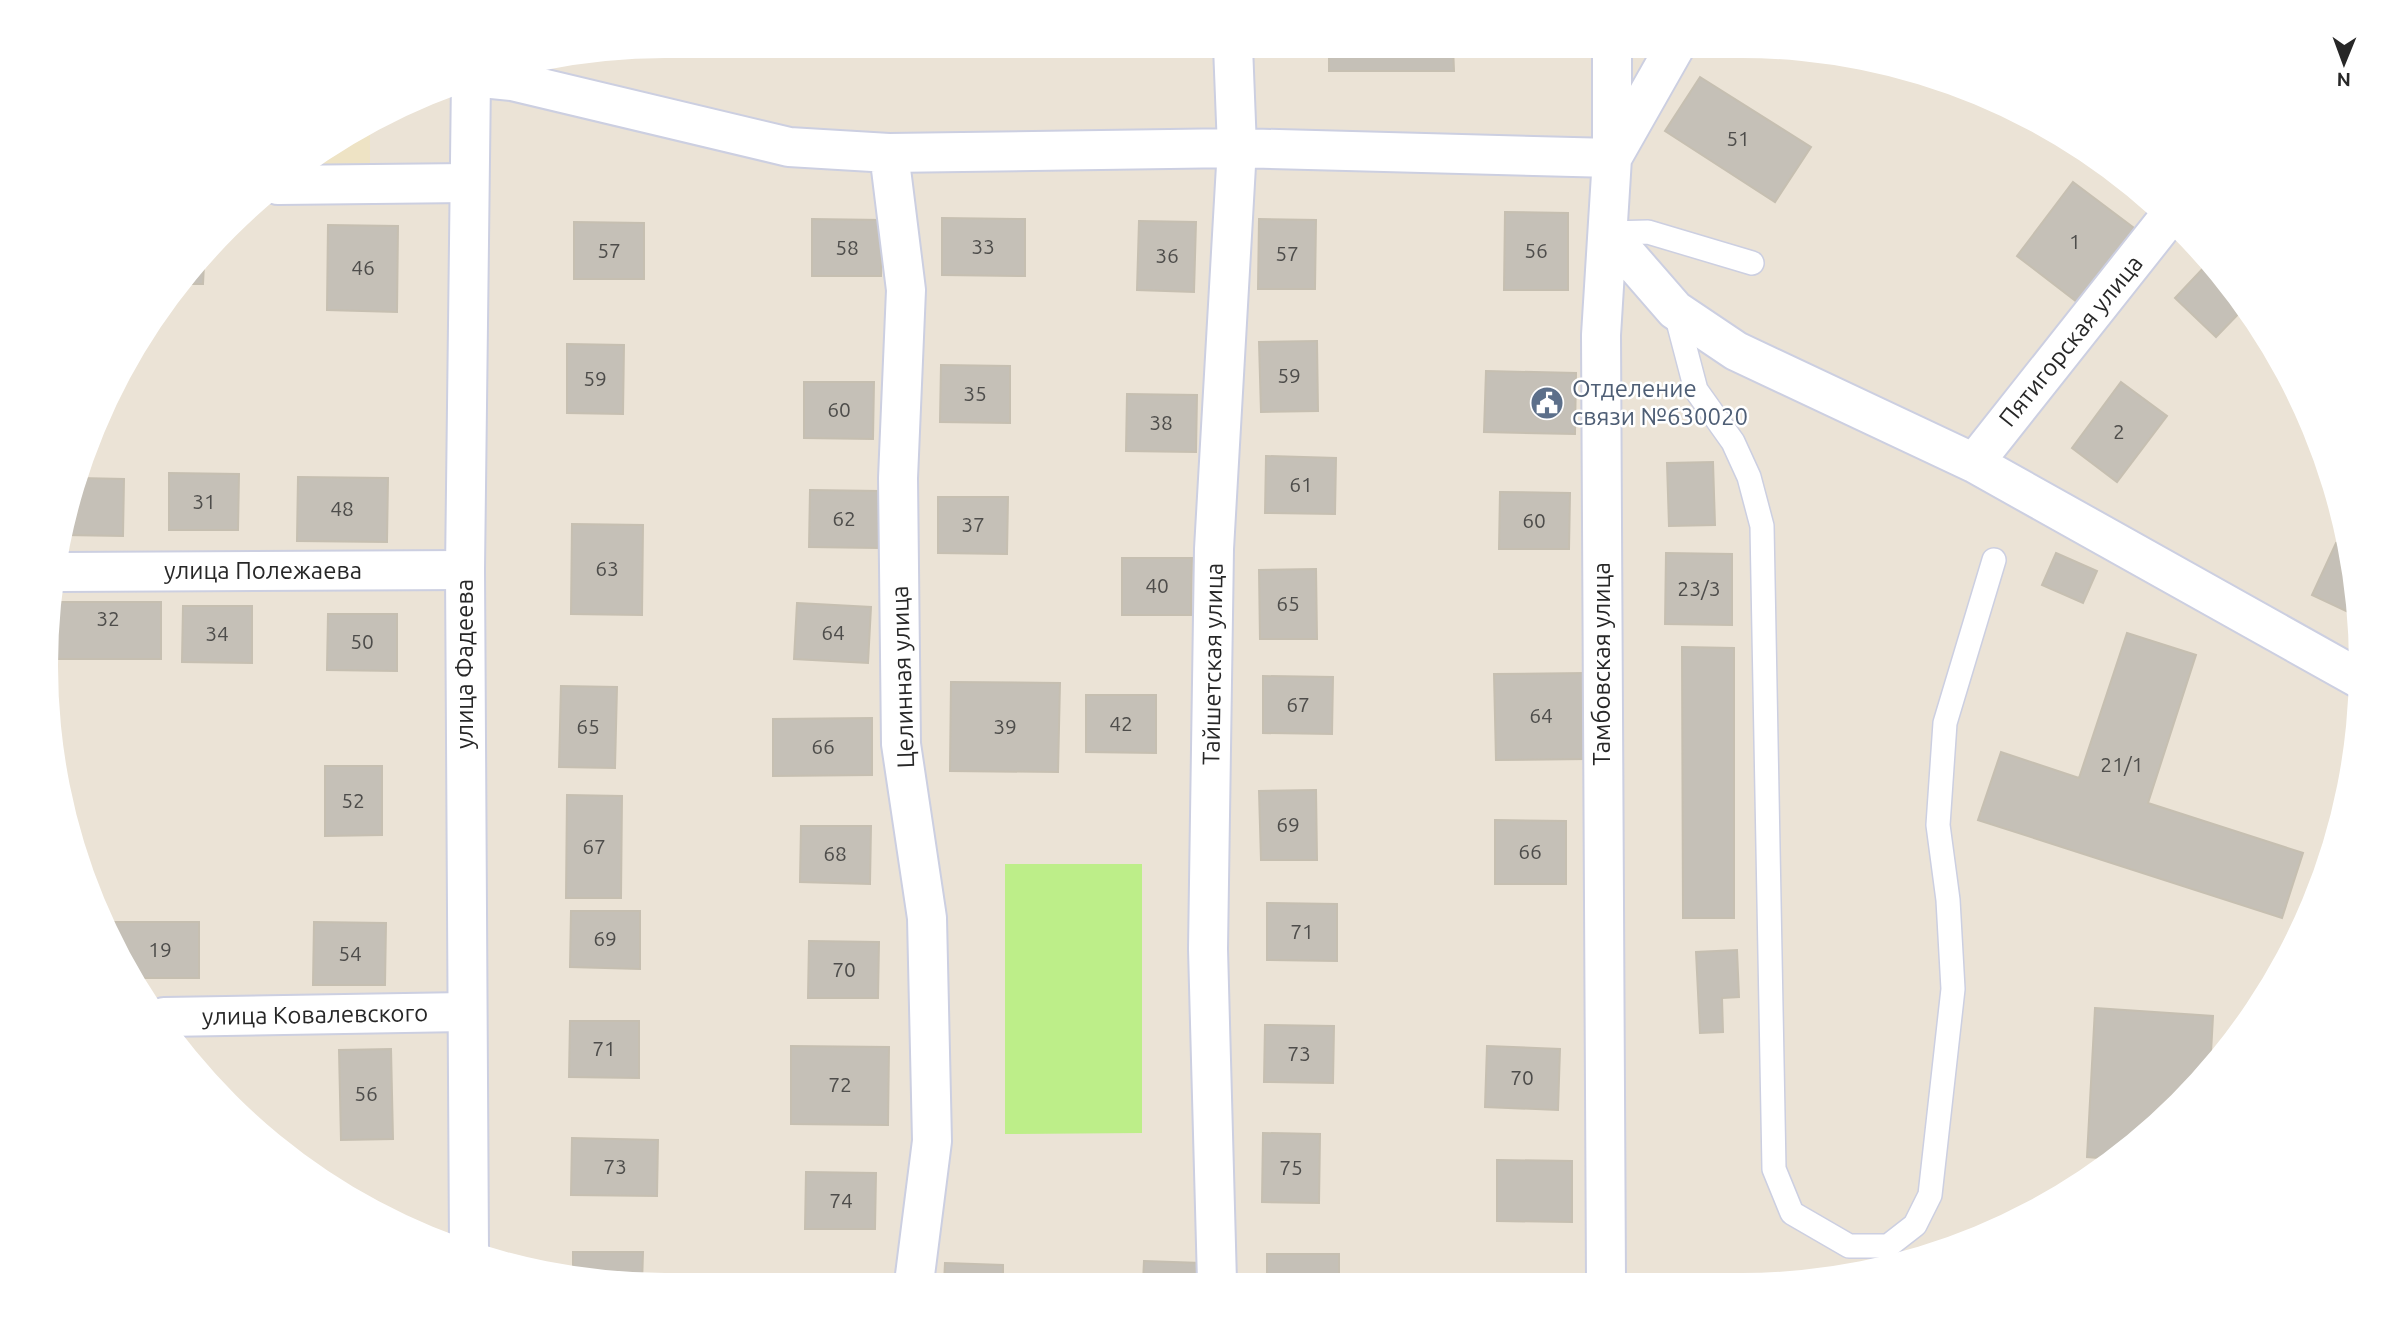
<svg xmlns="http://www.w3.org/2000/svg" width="2407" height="1331" font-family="Ubuntu,sans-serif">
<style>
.education{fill:#eee3c4}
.pitch{fill:#bdee89}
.building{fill:#c5c0b7;stroke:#c6bfb1;stroke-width:2}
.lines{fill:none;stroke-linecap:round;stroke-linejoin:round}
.lane-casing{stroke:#cccfe1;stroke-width:26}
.street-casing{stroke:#cccfe1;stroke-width:42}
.secondary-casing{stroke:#cccfe1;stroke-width:42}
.lane{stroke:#fff;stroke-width:23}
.street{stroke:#fff;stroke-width:38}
.secondary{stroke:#fff;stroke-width:38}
.labels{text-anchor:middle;stroke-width:5;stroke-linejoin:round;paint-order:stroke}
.number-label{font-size:21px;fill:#4e4d4b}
.street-label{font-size:24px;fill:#272727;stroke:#fff}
.service-label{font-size:24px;fill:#4e5e75;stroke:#fff;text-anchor:start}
</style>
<rect width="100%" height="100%" fill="#ebe3d6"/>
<path class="education" d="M370,130V169L296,170Z"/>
<path class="pitch" d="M1005,864H1142V1133L1005,1134Z"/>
<path class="building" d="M1329,46H1453L1454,71H1329Z
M1700,77L1811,147L1775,202L1665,131Z
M2073,182L2134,228L2077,302L2017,256Z
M1505,212L1568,213V290H1504Z
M942,218L1025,219V276L942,275Z
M812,219L882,220L881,276H812Z
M1259,219L1316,220L1315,289H1258Z
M1139,221L1196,222L1194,292L1137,290Z
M574,222L644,223V279H574Z
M328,225L398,226L397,312L327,310Z
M2209,262L2233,288L2245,307L2216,337L2175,298Z
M204,264L203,284H185Z
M1317,341L1318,411L1261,412L1259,342Z
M567,344L624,345L623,414L567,413Z
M941,365L1010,366V423L940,422Z
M1486,371L1576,373L1575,434L1484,432Z
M804,382H874L873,439L804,438Z
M2121,382L2167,416L2117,482L2072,448Z
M1127,394L1197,395L1196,452L1126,451Z
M1266,456L1336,458L1335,514L1265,513Z
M1713,462L1715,525L1669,526L1667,463Z
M169,473L239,474L238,530H169Z
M298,477L388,478L387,542L297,541Z
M79,478L124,479L123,536L64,535L67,505Z
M810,490L879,491L878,548L809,547Z
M1500,492L1570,493L1569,549H1499Z
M938,497H1008L1007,554L938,553Z
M572,524L643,525L642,615L571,614Z
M2336,543L2348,548L2359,617L2312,595Z
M1666,553L1732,554V625L1665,624Z
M2056,553L2097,571L2083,603L2042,585Z
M1122,558H1192L1191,615H1122Z
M1316,569L1317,639H1260L1259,570Z
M57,602H161V659H54Z
M797,603L871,607L868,663L794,659Z
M183,606H252V663L182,662Z
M328,614H397V671L327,670Z
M2127,633L2196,655L2148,803L2303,853L2282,918L1978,820L2001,752L2079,778Z
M1682,647L1734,648V918H1683Z
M1586,673L1587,759L1496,760L1494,674Z
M1263,676L1333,677L1332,734L1263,733Z
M951,682L1060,683L1058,772L950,771Z
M561,686L617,687L615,768L559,767Z
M1086,695H1156V753L1086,752Z
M872,718V775L773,776V719Z
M325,766H382V835L325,836Z
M1316,790L1317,860H1261L1259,791Z
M567,795L622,796L621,898H566Z
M1495,820L1566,821V884H1495Z
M801,826H871L870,884L800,882Z
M1267,903L1337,904V961L1267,960Z
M571,911H640V969L570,967Z
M104,922H199V978H140Z
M314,922L386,923L385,985H313Z
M809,941L879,942L878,998H808Z
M1737,950L1739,997L1722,998L1723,1032L1700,1033L1696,952Z
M2095,1008L2213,1016L2210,1071L2112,1159L2087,1157Z
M570,1021H639V1078L569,1077Z
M1265,1025L1334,1026L1333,1083L1264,1082Z
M791,1046L889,1047L888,1125L791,1124Z
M1487,1046L1560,1049L1558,1110L1485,1107Z
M391,1049L393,1139L341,1140L339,1050Z
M1263,1133L1320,1134L1319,1203L1262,1202Z
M572,1138L658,1140L657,1196L571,1195Z
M1497,1160L1572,1161V1222L1497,1221Z
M806,1172L876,1173L875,1229H805Z
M573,1252H643L642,1284L573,1276Z
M1267,1254H1339V1282H1267Z
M1144,1261L1201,1263L1200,1282H1143Z
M945,1263L1003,1265V1283H944Z"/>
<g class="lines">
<defs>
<path id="lane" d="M1608,233L1648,232L1752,263
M1675,310L1696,390L1733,442L1749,477L1762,526L1774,1169L1792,1213L1849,1246H1888L1915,1225L1930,1195L1953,989L1948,900L1938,825L1945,723L1994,560"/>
<path id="street" d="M472,77L512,81L789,147L889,153L1237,148L1612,158L1675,47
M889,153L906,290L898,478L901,744L927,918L932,1141L914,1283
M278,185L468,183
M1608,233L1675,310L1736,351L1974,463L2358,678
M1974,463L2168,218
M60,572L465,570
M164,1017L465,1012
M1606,1281L1601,335L1612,158V47
M1217,1282L1208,949L1214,549L1237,148L1233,46"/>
<path id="secondary" d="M469,1249L465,570L471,78"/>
</defs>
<use href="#lane" class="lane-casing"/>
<use href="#street" class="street-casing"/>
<use href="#secondary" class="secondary-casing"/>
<use href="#lane" class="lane"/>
<use href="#street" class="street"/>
<use href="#secondary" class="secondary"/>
</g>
<defs>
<symbol id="civic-disc" viewBox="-11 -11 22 22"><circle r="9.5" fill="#5c6f8a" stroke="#fff"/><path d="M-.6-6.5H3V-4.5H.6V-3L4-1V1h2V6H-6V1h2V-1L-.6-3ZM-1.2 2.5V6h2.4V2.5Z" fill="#fff"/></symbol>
</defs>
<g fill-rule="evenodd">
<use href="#civic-disc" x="1528" y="384" width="38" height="38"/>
</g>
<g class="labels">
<g class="number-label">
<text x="1738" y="146">51</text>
<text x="2075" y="249">1</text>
<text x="983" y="254">33</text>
<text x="847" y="255">58</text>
<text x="609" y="258">57</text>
<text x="1536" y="258">56</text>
<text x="1287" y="261">57</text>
<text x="1167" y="263">36</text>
<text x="363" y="275">46</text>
<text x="1289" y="383">59</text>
<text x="595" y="386">59</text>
<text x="975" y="401">35</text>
<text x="839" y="417">60</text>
<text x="1161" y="430">38</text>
<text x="2119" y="439">2</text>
<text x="1301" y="492">61</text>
<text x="204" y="509">31</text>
<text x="342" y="516">48</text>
<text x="844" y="526">62</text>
<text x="1534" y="528">60</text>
<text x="973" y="532">37</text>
<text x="607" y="576">63</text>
<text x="1157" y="593">40</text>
<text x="1699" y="596">23/3</text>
<text x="1288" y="611">65</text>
<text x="108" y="626">32</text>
<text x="833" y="640">64</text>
<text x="217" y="641">34</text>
<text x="362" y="649">50</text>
<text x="1298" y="712">67</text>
<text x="1541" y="723">64</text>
<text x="1121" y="731">42</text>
<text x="588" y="734">65</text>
<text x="1005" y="734">39</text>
<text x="823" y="754">66</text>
<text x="2122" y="772">21/1</text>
<text x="353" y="808">52</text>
<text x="1288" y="832">69</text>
<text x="594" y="854">67</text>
<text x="1530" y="859">66</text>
<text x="835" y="861">68</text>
<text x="1302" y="939">71</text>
<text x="605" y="946">69</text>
<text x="160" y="957">19</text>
<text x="350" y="961">54</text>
<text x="844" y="977">70</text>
<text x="604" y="1056">71</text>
<text x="1299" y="1061">73</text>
<text x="1522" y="1085">70</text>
<text x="840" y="1092">72</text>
<text x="366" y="1101">56</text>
<text x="615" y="1174">73</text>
<text x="1291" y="1175">75</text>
<text x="841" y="1208">74</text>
</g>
<g class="street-label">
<text transform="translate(2071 341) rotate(-51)" y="8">Пятигорская улица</text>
<text x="263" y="579">улица Полежаева</text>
<text transform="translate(465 664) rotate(-90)" y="8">улица Фадеева</text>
<text transform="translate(1213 664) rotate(-89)" y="8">Тайшетская улица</text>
<text transform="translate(1602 664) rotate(-90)" y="8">Тамбовская улица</text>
<text transform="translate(903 677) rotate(-92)" y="8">Целинная улица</text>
<text transform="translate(315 1015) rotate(-1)" y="8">улица Ковалевского</text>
</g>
<g class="service-label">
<text x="1572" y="397">Отделение<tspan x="1572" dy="28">связи №630020</tspan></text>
</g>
</g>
<path d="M0 0H2407V1331H0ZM665 58H1742A607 607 0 0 1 2349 665V666A607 607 0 0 1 1742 1273H665A607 607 0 0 1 58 666V665A607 607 0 0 1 665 58Z" fill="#fff" fill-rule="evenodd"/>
<g transform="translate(2344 63) rotate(181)" stroke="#ffffff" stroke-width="5" paint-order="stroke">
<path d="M0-5L12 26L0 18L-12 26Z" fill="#272727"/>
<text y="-10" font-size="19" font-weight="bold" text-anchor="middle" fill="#272727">N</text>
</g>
</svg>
